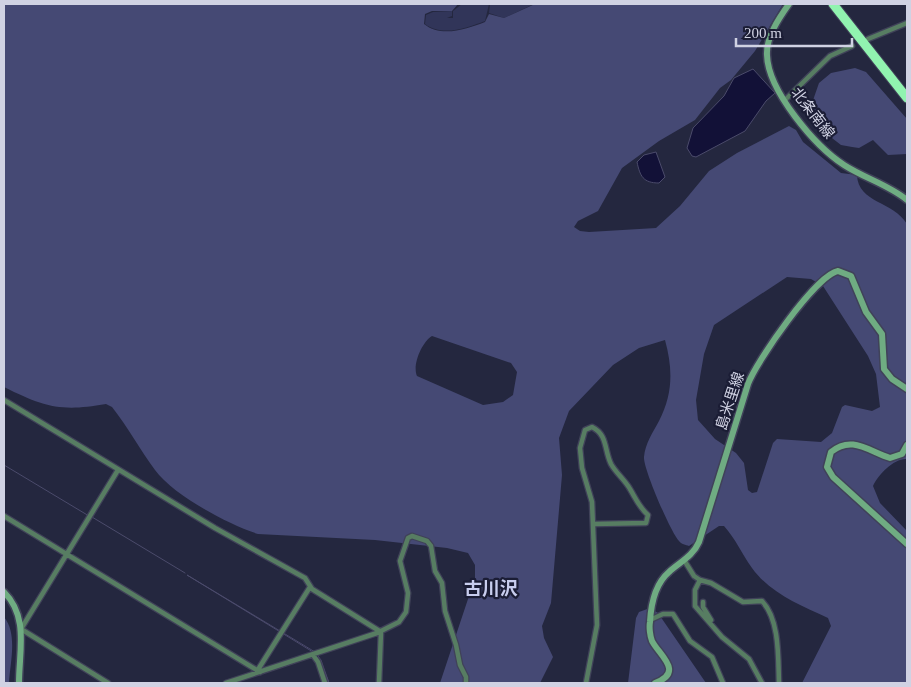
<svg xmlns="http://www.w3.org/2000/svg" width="911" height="687" font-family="'Times New Roman','Noto Sans JP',serif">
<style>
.green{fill:#313559}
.forest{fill:#454974;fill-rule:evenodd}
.water{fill:#121137;stroke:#4b4b6b}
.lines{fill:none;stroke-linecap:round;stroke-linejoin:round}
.stream{stroke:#4b4b6b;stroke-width:1}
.street-casing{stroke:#404259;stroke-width:7}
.secondary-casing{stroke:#404259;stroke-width:9}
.highway-casing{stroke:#404259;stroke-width:11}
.street{stroke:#577d62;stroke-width:4.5}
.secondary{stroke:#6fac82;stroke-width:6}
.highway{stroke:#91f3b0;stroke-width:9}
.labels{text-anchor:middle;stroke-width:4.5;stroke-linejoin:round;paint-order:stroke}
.street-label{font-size:15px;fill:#d0d2e3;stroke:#1b1d35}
.quarter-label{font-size:18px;font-weight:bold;fill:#c8cdee;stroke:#1b1d35}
</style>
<rect width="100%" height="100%" fill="#24273f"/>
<path class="green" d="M462,4H489L485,21C467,28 442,37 425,24L426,15L433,12L452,11V16L447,18H453V11Z
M490,4H534L504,18L489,13Z"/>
<path class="forest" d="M4,4H458L452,11H432L425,14L424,24C441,38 467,29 485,22L489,14L504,18L535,4H783L755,51L731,80L720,88L695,120L659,141L622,168L598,211L578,221L574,227L580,231L589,232L656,228L680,206L709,171L737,153L789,126L796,130L803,142L841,173L857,175C858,203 893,201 907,224V459C894,458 878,475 873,486L880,503L907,531V683H802L831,626L828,618C799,605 770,593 752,568C742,554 735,538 724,526H719L689,546C686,545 681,544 679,541C671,533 643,468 644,457C645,444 653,432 659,421C673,394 673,369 665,340L639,348L613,365L569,411L559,438L562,475L551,603L542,626L544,638L553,657L540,683H440L475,578V565L468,553L447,548L375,540L258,534C229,525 173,495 155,470C140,450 128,427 112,407L106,404C61,412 44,407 4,387ZM787,277L811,279L823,286L868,356L876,374L880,407L872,411L845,405L842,407L832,433L821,442L777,439L773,443L757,492L752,493L748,490L744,463L736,453L715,439L698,420L696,400L704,354L714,325ZM432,336L511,363L517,372L513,395L503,402L483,405L417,376C412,365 422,342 432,336Z
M855,68L866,72L907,119V154L888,155L873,140L859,148L852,147L841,145L828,135L827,124L814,113L811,106L819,83L831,73Z
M650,608L658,613L706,683H628L636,618L639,612Z
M4,617C18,634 10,663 9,683H4Z"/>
<path class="water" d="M753,69L775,93L766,101L745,131L696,157L692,156L687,148L693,128L724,96L734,78Z
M656,152L665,177L659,183C643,183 640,176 637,162L644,155Z
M187,575L315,652L321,660L329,683L320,660L313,652Z"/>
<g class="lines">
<path class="stream" d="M4,465L89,516
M92,517L185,573"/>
<defs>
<path id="street" d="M868,39L907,23
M785,100L830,56L852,46
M4,400L215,528L305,578L312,589L381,632
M4,516L260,672
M684,560L694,576L700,580L711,583L743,602L762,601C780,620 778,658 779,683
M700,580L695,590V606L722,637L749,659L762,683
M703,602V607L711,620
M650,620L663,614H673L690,641L712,657L723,683
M313,655L318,662L325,683
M260,672L259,668L310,587
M108,683L21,629L118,470
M226,683L377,633L399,622L406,612L408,593L400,561L408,538L412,536L427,541L431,546L435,571L442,583L445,611L456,645L460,665L466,677V683
M379,683L381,632
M586,683L597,625L592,502L582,468L580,448L585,430L592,427C608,435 604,450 611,464C616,473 625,480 630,489C636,499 639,507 648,515L646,523L593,524"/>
<path id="secondary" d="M789,4C779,18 766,37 767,55C768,91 815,146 844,165C864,178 889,185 907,200
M907,445L902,454L890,458C868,451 852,435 831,452L827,467L833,477L907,544
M4,592C29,617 19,651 19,683
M655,683C685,672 659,655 652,641C650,636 649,627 650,622C651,603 655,584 669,572C680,562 693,556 699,542L748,384C756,362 816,275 838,271L851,276L866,312L882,334L884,369L892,379L907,389"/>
<path id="highway" d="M833,4L907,98"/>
</defs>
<use href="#street" class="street-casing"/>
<use href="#secondary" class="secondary-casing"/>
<use href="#highway" class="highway-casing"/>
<use href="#street" class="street"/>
<use href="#secondary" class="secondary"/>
<use href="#highway" class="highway"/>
</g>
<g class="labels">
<g class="street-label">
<text transform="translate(813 113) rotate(52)" y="5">北条南線</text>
<text transform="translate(730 401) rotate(-72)" y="5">島米里線</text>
</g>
<g class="quarter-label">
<text x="491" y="595">古川沢</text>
</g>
</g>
<rect width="911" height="687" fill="none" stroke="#d0d2e3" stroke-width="10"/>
<path d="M736 38v8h116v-8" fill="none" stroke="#d0d2e3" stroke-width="2.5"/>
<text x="744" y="38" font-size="15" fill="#d0d2e3" stroke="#1b1d35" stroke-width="4" paint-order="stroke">200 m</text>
</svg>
